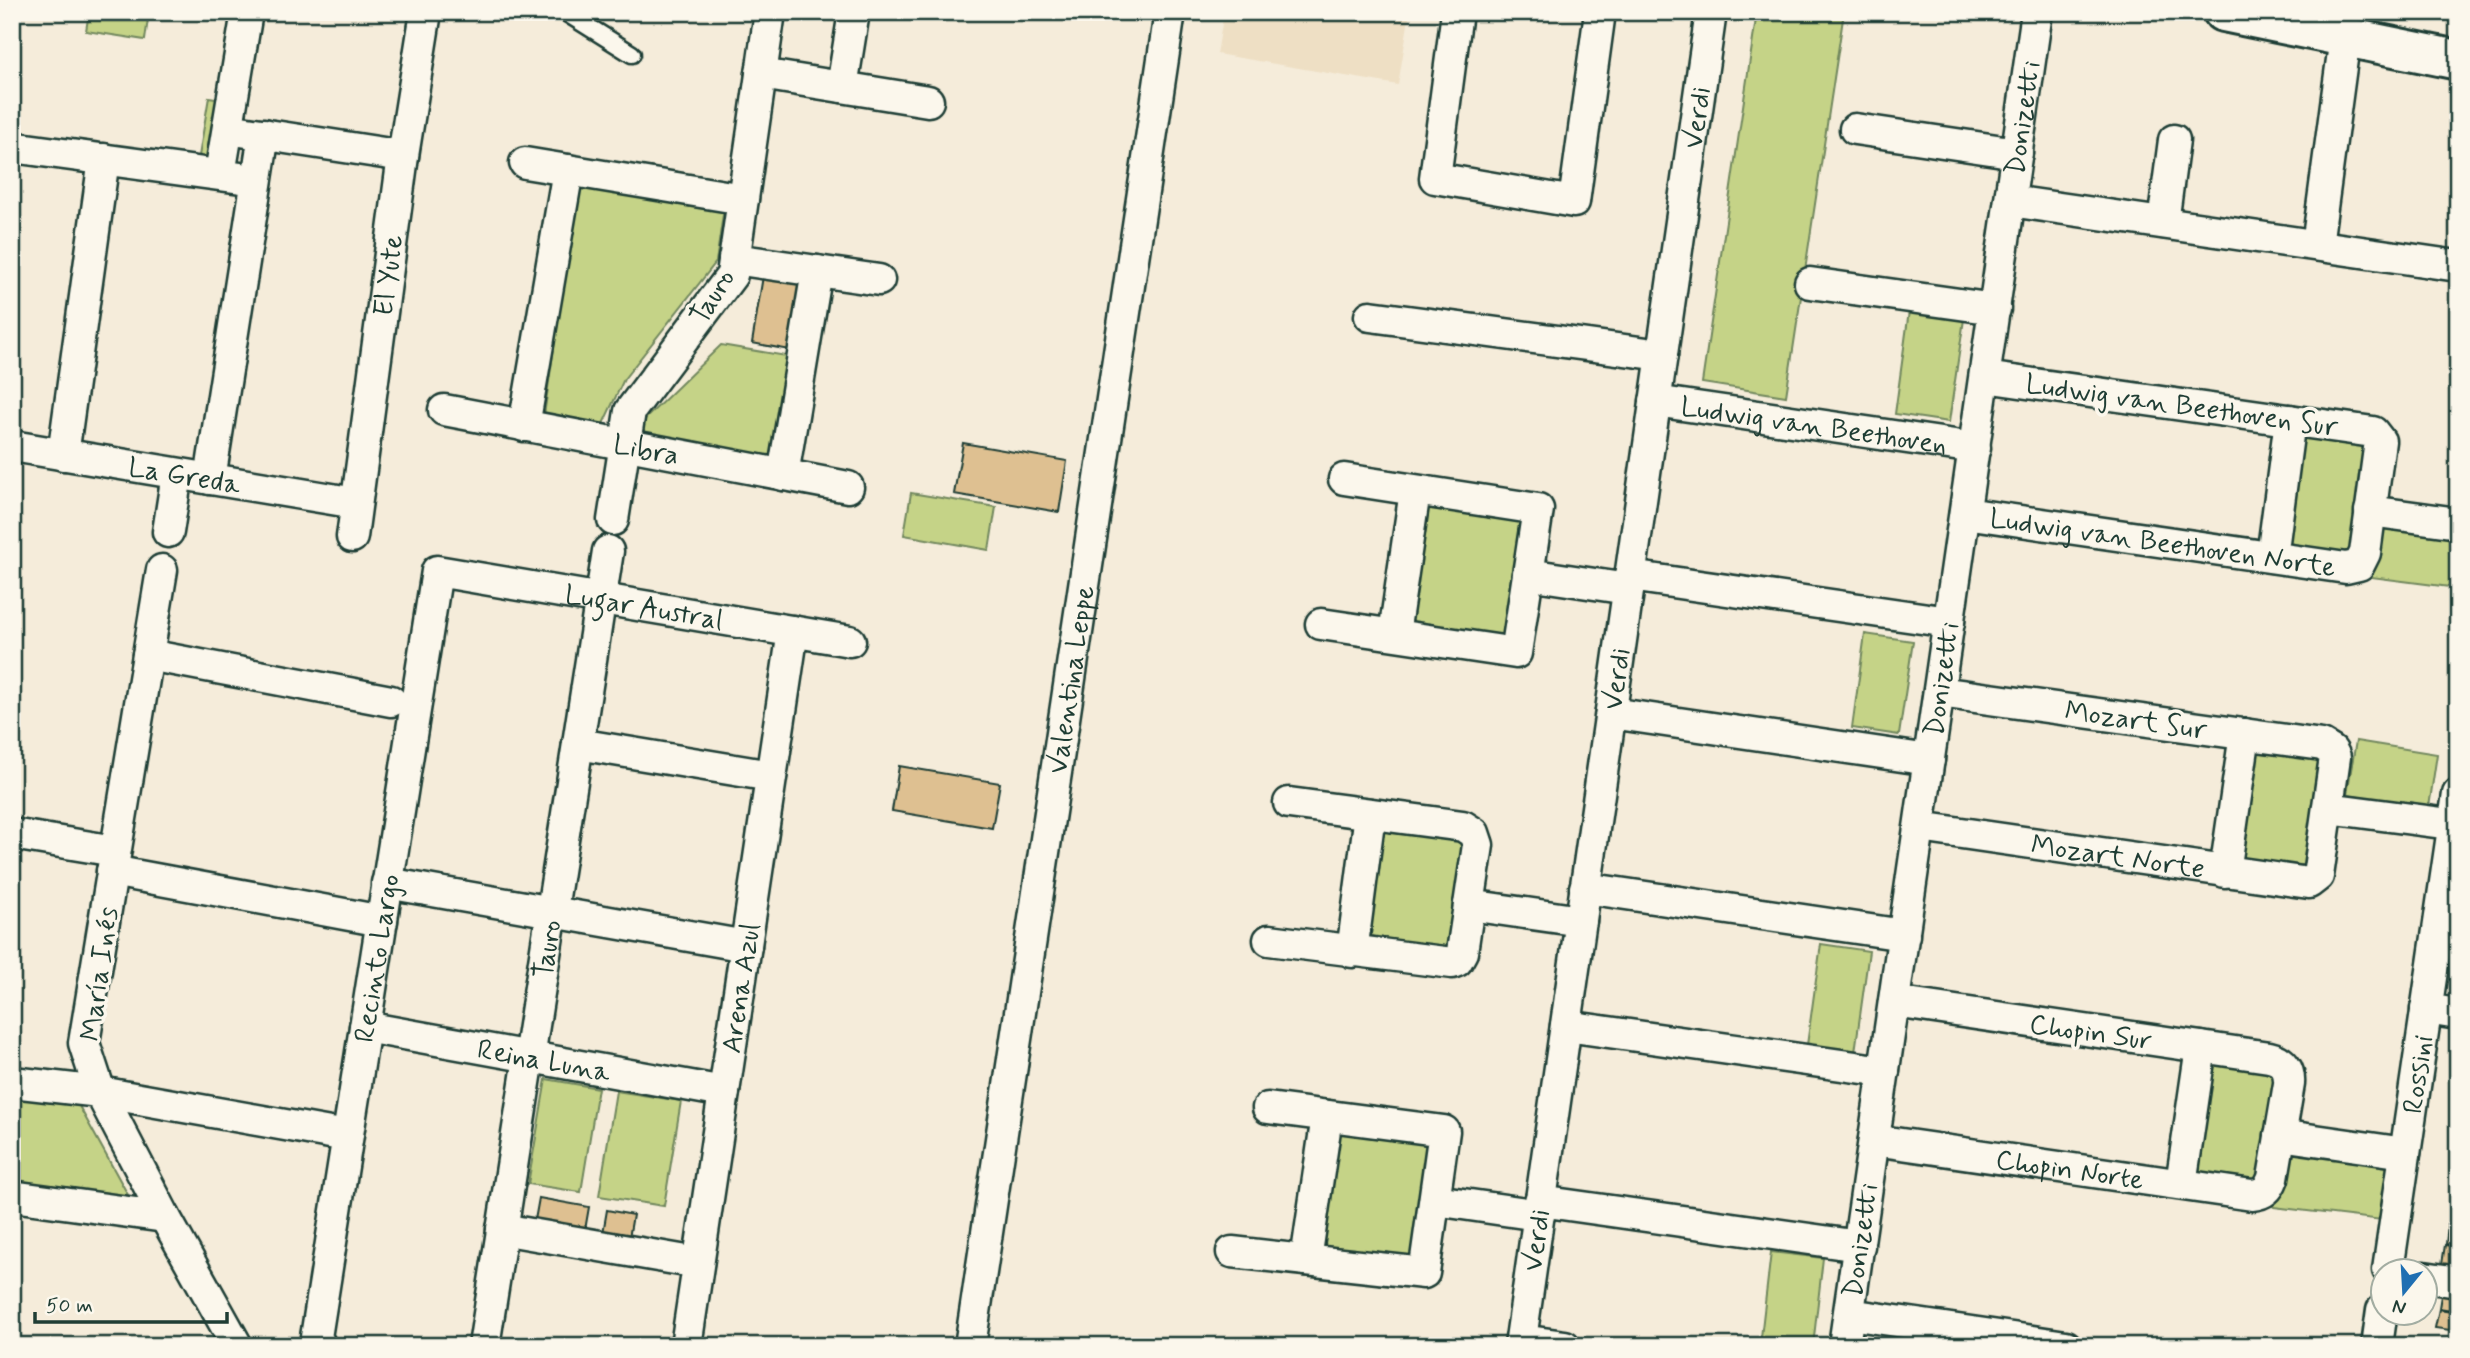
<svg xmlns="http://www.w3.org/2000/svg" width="2470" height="1358" font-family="Mynerve,sans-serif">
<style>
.built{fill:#eedfc4}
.green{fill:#c5d387;stroke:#72885e;stroke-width:2}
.building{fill:#dec091;stroke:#1f3d34;stroke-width:2}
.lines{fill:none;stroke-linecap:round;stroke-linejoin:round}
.lane-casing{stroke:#1f3d34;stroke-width:21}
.street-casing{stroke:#1f3d34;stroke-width:35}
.secondary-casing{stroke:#1f3d34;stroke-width:44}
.lane{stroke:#fbf7ec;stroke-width:16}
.street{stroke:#fbf7ec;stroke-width:30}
.secondary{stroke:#fbf7ec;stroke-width:38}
.labels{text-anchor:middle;stroke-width:7;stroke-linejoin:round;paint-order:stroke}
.street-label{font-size:28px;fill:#1f3d34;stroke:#fbf7ec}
</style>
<rect width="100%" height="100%" fill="#f5ecda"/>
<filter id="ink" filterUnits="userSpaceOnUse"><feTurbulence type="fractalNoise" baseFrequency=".0143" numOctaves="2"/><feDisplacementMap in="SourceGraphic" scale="14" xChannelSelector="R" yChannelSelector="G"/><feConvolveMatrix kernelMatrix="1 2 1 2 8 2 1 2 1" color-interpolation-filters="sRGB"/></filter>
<g filter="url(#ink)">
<path class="built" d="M1224,12H1410L1398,85L1217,54Z"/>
<path class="green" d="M89,12H149L145,40L86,31Z
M1757,12H1844L1786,396L1702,383Z
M209,97L242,102L230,173L197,168Z
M578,185L724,208L716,262L624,379L603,424L544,415Z
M1909,311L1964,319L1949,422L1895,414Z
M721,345L792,357L775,462L642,440L645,419Z
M2297,430L2372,442L2357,555L2280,544Z
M911,493L996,507L989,550L904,535Z
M1427,502L1525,519L1504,642L1406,625Z
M2379,521L2458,532V588L2371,577Z
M1865,634L1913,641L1899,735L1852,728Z
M2356,741L2437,754L2429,807L2347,794Z
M2252,747L2323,759L2309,872L2236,860Z
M1382,827L1462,835L1469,844L1454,941L1443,949L1373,936L1368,932Z
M1821,944L1869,951L1855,1052L1807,1045Z
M2207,1055L2272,1065L2281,1078L2273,1142L2394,1157L2382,1220L2274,1207L2255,1187L2193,1178Z
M546,1079L598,1088L581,1192L528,1184Z
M616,1091L681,1101L664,1206L599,1196Z
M12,1097L79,1106L133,1204L12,1186Z
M1334,1125L1433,1139L1415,1263L1316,1249Z
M1771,1252L1823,1258L1813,1346H1760Z"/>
<path class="building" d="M763,276L801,282L790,350L752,343Z
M963,443L1067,461L1059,512L954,494Z
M899,766L1000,783L992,828L892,811Z
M2453,1195L2458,1196V1216L2450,1214Z
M539,1198L589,1207L585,1230L535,1220Z
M607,1210L633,1215L629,1238L603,1233Z
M2448,1225L2458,1227V1246L2446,1244Z
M2445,1245L2458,1247V1267L2442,1264Z
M2442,1289L2458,1291V1311L2439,1308Z
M2439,1309L2458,1312V1331L2435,1328Z"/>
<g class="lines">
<defs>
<path id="lane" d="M565,12L632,54"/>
<g id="street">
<path d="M1457,12L1435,178L1574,202L1600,12"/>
<path d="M761,74L928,101"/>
<path d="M842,87L854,12"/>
<path d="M228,129L403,156"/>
<path d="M1855,129L2017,153"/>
<path d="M12,147L256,180"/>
<path d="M525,163L743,199"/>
<path d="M220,174L247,12"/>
<path d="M2010,201L2458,266"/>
<path d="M2163,223L2174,140"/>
<path d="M2317,245L2345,37"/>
<path d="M734,259L879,280"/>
<path d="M1810,283L1995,309"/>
<path d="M1370,316L1662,355"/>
<path id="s1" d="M1655,401L1975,448"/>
<path id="s2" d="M444,410L848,487"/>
<path d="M524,426L568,170"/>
<path id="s3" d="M12,446L356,503"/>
<path d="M63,455L104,159"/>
<path d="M783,475L817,271"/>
<path d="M210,479L264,134"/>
<path d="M2370,511L2458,523"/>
<path id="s4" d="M1965,513L2346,568L2359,565L2365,553L2380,441L2373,432L1985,377"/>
<path d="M613,520L630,411L732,275L770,12"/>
<path d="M168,532L177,474"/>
<path id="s5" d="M352,537L403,156L426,12"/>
<path d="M2272,557L2290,420"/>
<path d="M162,570L84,1043L100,1092L165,1217L237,1346"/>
<path d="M1528,574L1628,589"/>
<path d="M1630,576L1949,622"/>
<path d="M1321,624L1516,653L1538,509L1344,479"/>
<path d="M1394,634L1415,491"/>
<path d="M148,655L391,701"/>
<path d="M1611,713L1929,760"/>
<path d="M578,744L771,776"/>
<path d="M2328,808L2458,825"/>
<path id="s6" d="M1920,827L2309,883L2318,876L2335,757L2332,751L2322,745L1939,692"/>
<path d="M12,834L115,851"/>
<path d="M112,871L382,921"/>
<path d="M2225,872L2245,734"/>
<path d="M387,883L746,946"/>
<path d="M1585,888L1904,935"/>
<path d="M1469,905L1581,921"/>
<path d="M1269,940L1452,963L1457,961L1462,952L1478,845L1474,833L1463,826L1289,803"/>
<path d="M1352,952L1370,814"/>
<path d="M2426,1009L2458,1014"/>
<path d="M1566,1026L1884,1071"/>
<path id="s7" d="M365,1027L724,1092"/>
<path d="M12,1082L100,1092L347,1136"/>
<path d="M2280,1135L2405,1153"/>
<path id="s8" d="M1874,1140L2252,1195C2264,1194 2269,1189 2273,1178L2289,1084C2290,1070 2284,1060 2269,1057L1894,1002"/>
<path d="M2181,1184L2201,1047"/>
<path d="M12,1196L165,1217"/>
<path d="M1435,1200L1539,1215"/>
<path d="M1540,1201L1859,1246"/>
<path d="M502,1229L698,1263"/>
<path d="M1232,1252L1424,1273L1444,1131L1268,1108"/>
<path d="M1306,1260L1327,1116"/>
<path id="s9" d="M2388,1270L2458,794"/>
<path d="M2424,1277L2458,1282"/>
<path d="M1849,1314L2066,1346"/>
<path d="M1521,1340L1565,1346"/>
<path id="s10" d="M321,1346L316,1337L317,1331L437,571L850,641"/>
<path id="s11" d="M484,1346L608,551"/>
<path id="s12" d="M686,1346L793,631"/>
<path id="s13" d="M970,1346L1170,12"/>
<path id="s14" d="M1520,1346L1711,12"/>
<path id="s15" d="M1844,1346L2037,12"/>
<path d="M2377,1346L2382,1310"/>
</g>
<path id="secondary" d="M2223,12L2458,60"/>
</defs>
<use href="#lane" class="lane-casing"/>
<use href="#street" class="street-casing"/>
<use href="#secondary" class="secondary-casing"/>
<use href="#lane" class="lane"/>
<use href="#street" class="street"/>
<use href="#secondary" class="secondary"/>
</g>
</g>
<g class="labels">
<g class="street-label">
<text dy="10" stroke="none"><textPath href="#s14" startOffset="1241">Verdi</textPath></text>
<text dy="10" stroke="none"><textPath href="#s15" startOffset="1241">Donizetti</textPath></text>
<text dy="10" stroke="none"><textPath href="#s5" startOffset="264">El Yute</textPath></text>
<text transform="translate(711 296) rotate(-58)" y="10">Tauro</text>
<text transform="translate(2182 404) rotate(8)" y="10">Ludwig van Beethoven Sur</text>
<text dy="10" stroke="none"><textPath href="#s1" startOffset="161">Ludwig van Beethoven</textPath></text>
<text dy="10" stroke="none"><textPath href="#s2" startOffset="206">Libra</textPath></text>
<text dy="10" stroke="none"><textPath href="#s3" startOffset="175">La Greda</textPath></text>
<text dy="10" stroke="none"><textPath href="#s4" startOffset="200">Ludwig van Beethoven Norte</textPath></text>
<text dy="10" stroke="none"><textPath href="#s10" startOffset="996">Lugar Austral</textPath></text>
<text dy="10" stroke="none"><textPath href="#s13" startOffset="674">Valentina Leppe</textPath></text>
<text dy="10" stroke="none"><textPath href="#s14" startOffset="674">Verdi</textPath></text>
<text dy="10" stroke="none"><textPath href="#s15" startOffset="674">Donizetti</textPath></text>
<text transform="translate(2136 719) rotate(8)" y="10">Mozart Sur</text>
<text dy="10" stroke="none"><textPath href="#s6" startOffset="200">Mozart Norte</textPath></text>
<text dy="10" stroke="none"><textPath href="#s11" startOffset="402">Tauro</textPath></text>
<text dy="10" stroke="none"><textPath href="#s10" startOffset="394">Recinto Largo</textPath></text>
<text transform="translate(98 974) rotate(-82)" y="10">María Inés</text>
<text dy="10" stroke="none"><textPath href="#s12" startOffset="362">Arena Azul</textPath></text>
<text transform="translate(2091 1031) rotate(8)" y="10">Chopin Sur</text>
<text dy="10" stroke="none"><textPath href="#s7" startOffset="182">Reina Luna</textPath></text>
<text dy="10" stroke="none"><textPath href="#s9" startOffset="198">Rossini</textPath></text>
<text dy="10" stroke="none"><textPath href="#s8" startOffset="198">Chopin Norte</textPath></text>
<text dy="10" stroke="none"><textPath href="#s14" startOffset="107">Verdi</textPath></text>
<text dy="10" stroke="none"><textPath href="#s15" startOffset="107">Donizetti</textPath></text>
</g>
</g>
<rect width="2470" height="1358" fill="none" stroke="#fbf7ec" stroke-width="42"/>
<rect x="21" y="21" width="2428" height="1316" fill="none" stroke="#1f3d34" stroke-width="2.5" filter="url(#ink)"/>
<g transform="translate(2404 1292) rotate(198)"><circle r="33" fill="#fbf7ec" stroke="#a3ada2" stroke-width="2"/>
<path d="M0-5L12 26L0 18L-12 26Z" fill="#1f6fb2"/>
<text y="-10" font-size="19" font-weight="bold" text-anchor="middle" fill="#1f3d34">N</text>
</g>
<path d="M35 1312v10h192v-10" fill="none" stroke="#1f3d34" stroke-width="3.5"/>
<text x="46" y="1312" font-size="21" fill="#1f3d34" stroke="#fbf7ec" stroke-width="5" paint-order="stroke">50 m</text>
</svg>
